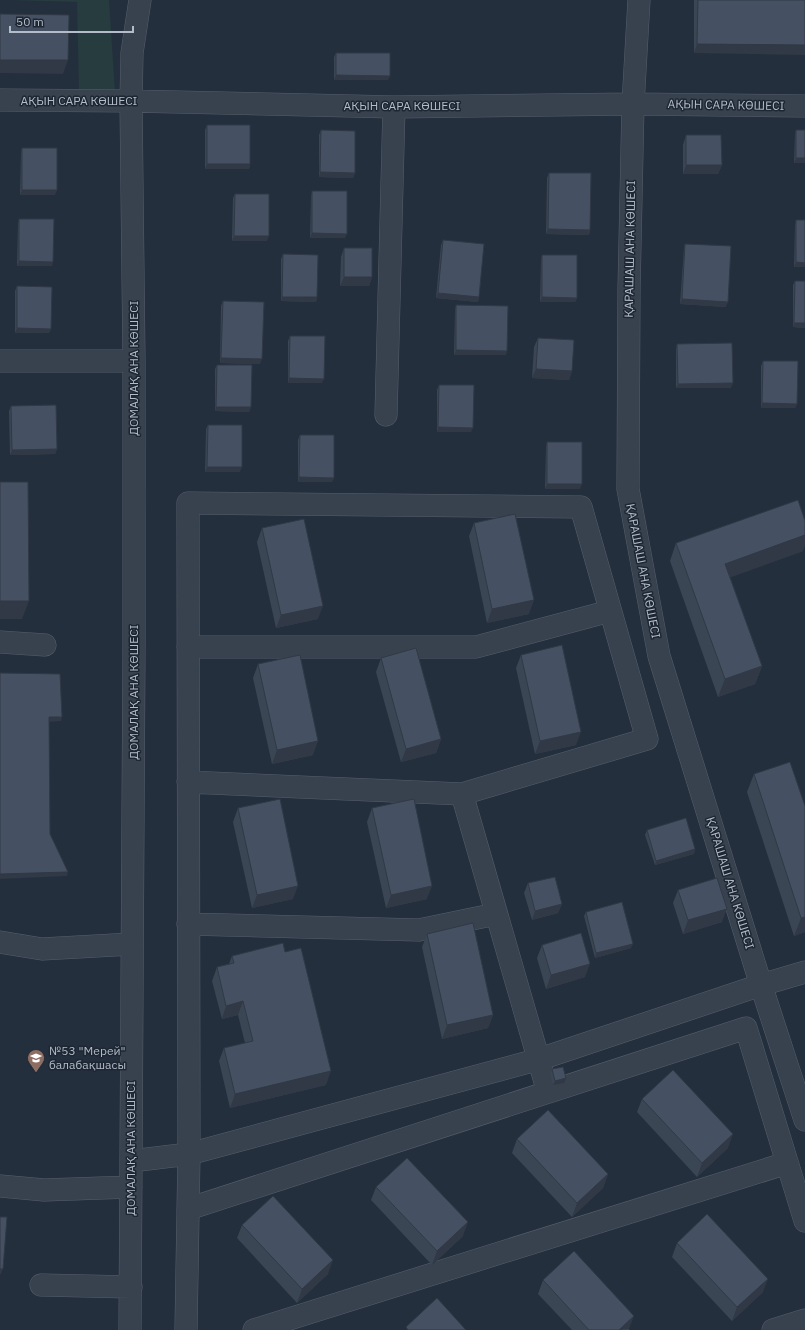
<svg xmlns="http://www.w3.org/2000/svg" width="805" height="1330" font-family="'IBM Plex Sans',sans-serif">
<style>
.green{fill:#263c3f}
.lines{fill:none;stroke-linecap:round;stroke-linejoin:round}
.minor-casing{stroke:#565f6c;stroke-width:23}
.minor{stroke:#38414e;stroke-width:22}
.wall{fill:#3b4654}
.shaded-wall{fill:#303945}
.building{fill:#455162;stroke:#303945}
.labels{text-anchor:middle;stroke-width:3;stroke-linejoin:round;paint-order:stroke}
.street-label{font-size:12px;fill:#b4bcc9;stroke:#1d2633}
.poi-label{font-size:12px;fill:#b4bcc9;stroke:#1d2633;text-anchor:start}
</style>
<rect width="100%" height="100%" fill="#242f3e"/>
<path class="green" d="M11,0H109L115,92L79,90L77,2Z"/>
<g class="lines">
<defs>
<path id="minor" d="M639,0L633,104L629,290L628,489L659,656L761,985L805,1120
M0,100L131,101L394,107L633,104L805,106
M0,361H134
M386,415L394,107
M0,642L45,645
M188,647H476L610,611
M188,782L462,794
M188,924L419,930L496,914
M0,942L42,949L132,944
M131,1161L189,1154L540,1059L761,985L805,972
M0,1186L44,1190L131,1187
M188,1209L746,1028L805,1221
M41,1285L131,1287
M130,1330L134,648V361L131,101L132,53L140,0
M186,1330L189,1154L188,503L581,507L647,739L462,794L548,1092
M254,1330L787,1163
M773,1330L805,1320"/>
</defs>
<use href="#minor" class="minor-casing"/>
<use href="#minor" class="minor"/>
</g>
<path class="wall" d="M694,0H805L694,53Z
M336,53L388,80H334V57Z
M207,125L250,164L249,169H205V130Z
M321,130L355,173L353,178L319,177V135Z
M796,130H805V163H794L795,134Z
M686,135L722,165L718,174H683V145Z
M22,148L55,195H20L21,152Z
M549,173L590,230L589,235L546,234L547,178Z
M312,191L345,238H310L311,196Z
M235,194L267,241H232L233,198Z
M19,219L52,266H17L18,224Z
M796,220H805V267H794L795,225Z
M443,240L479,297L478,302L436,298L441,245Z
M685,244L726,307L680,304L684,248Z
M344,248L372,277L369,286H340L341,257Z
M283,254L317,297L316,302L281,301V259Z
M542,255L577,298L575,302H540L541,260Z
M795,281L805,328L793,327V285Z
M17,286L51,329L49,333H15V291Z
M223,301L260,364L220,363L221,306Z
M456,305L506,355H454L455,310Z
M290,336L322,383H288V341Z
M538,338L572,371L569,380L532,378L534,347Z
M677,344L731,388H676V349Z
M763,361L797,404L795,408H761V366Z
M217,365L251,407L249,412L215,411V369Z
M439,385L471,432H437V390Z
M11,406L57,449L55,454L10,455L9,411Z
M208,425L240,472H205L206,429Z
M300,435L332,482H298V440Z
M547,442L580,489H545L546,447Z
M474,523L529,614L487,623L469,536Z
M262,528L318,619L276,628L257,542Z
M676,543L803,551L730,577L762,666L755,684L718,697L670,561Z
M521,655L576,745L535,754L516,668Z
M381,658L441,739L436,753L401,762L376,672Z
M258,664L313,755L272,764L253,678Z
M754,774L805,806V932L794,936L747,792Z
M238,808L293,899L252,908L233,822Z
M372,808L427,899L386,908L367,822Z
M647,830L695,849L694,854L655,865L645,835Z
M528,883L562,904L558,913L532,920L524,893Z
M678,890L722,922L683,934L673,903Z
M586,912L631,948L595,958L584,916Z
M427,934L493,1015L488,1028L442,1039L422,947Z
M542,945L585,977L546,989L537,958Z
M285,952L326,1085L230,1108L219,1061L224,1048L245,1043L238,1015L222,1019L212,981L217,967L229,964L232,956Z
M552,1069L564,1083L553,1085L550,1074Z
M642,1099L728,1148L697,1177L637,1112Z
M517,1139L608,1174L603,1188L572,1217L512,1153Z
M376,1187L463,1236L432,1265L371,1200Z
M242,1225L328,1274L297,1303L237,1238Z
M677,1243L763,1292L732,1321L672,1257Z
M543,1280L629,1329V1330H572L538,1294Z"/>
<path class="shaded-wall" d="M697,44L805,45V55L694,53Z
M0,60H68L63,74L0,73Z
M336,75L390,76L388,80H334Z
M796,158H805V163H794Z
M207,164H250L249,169H205Z
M686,165H722L718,174H683Z
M320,172L355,173L353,178L319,177Z
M22,190H57L55,195H20Z
M548,229L590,230L589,235L546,234Z
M312,233L347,234L345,238H310Z
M234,236H269L267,241H232Z
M19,261L53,262L52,266H17Z
M796,262L805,263V267H794Z
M344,277H372L369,286H340Z
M438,293L479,297L478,302L436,298Z
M282,297H317L316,302L281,301Z
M542,297L577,298L575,302H540Z
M682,299L728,302L726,307L680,304Z
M794,323H805V328L793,327Z
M17,328L51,329L49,333H15Z
M456,350L507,351L506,355H454Z
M221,358L262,359L260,364L220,363Z
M536,369L572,371L569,380L532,378Z
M289,378L324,379L322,383H288Z
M733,383L731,388H676L678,384Z
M762,403L797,404L795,408H761Z
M216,407H251L249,412L215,411Z
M438,427L473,428L471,432H437Z
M57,449L55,454L10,455L12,450Z
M207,467H242L240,472H205Z
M299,477L334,478L332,482H298Z
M547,484H582L580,489H545Z
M805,535V546L803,551L718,582L725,564Z
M534,600L529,614L487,623L492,609Z
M0,601H29L22,619H0Z
M323,606L318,619L276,628L281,615Z
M762,666L755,684L718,697L725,679Z
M49,717H62L61,721L48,722Z
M581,732L576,745L535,754L540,741Z
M441,739L436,753L401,762L406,749Z
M318,741L313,755L272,764L277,750Z
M695,849L694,854L655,865L656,861Z
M68,872L67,876L0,879V874Z
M298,886L293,899L252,908L257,895Z
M432,886L427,899L386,908L391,895Z
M562,904L558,913L532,920L535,911Z
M727,909L722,922L683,934L688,920Z
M805,917V932L794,936L801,918Z
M633,944L631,948L595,958L596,953Z
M590,964L585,977L546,989L551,975Z
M243,1001L238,1015L222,1019L226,1006Z
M493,1015L488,1028L442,1039L447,1025Z
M331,1071L326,1085L230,1108L235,1094Z
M566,1078L564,1083L553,1085L555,1081Z
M733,1134L728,1148L697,1177L702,1163Z
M608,1174L603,1188L572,1217L577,1203Z
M468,1222L463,1236L432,1265L437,1251Z
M333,1260L328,1274L297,1303L302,1289Z
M0,1269H3L1,1274H0Z
M768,1279L763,1292L732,1321L737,1307Z
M634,1316L629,1329L619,1330Z"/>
<path class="building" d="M698,0H805V45L697,44Z
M0,14L69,15L68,60H0Z
M336,53H390V76L336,75Z
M207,125H250V164H207Z
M321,130L355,131V173L320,172Z
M796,130H805V158H796Z
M686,135H721L722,165H686Z
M22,148H57V190H22Z
M549,173H591L590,230L548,229Z
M312,191H347V234L312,233Z
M235,194H269V236H234Z
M19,219H54L53,262L19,261Z
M796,220H805V263L796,262Z
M443,240L484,244L479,297L438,293Z
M685,244L731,246L728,302L682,299Z
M344,248H372V277H344Z
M283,254L318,255L317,297H282Z
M542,255H577V298L542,297Z
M795,281H805V323H794Z
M17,286L52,287L51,329L17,328Z
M223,301L264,302L262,359L221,358Z
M456,305L508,306L507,351L456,350Z
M290,336H325L324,379L289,378Z
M538,338L574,340L572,371L536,369Z
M732,343L733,383L678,384L677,344Z
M763,361H798L797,404L762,403Z
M217,365H252L251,407H216Z
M439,385H474L473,428L438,427Z
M56,405L57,449L12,450L11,406Z
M208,425H242V467H207Z
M300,435H334V478L299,477Z
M547,442H582V484H547Z
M0,482H28L29,601H0Z
M798,500L805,521V535L725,564L762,666L725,679L676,543Z
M515,514L534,600L492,609L474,523Z
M304,519L323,606L281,615L262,528Z
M562,645L581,732L540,741L521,655Z
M416,648L441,739L406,749L381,658Z
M300,655L318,741L277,750L258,664Z
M0,673L60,674L62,717H49L50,834L68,872L0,874Z
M790,762L805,806V917L801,918L754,774Z
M280,799L298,886L257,895L238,808Z
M414,799L432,886L391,895L372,808Z
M686,818L695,849L656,861L647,830Z
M555,877L562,904L535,911L528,883Z
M717,878L727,909L688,920L678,890Z
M622,902L633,944L596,953L586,912Z
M473,923L493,1015L447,1025L427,934Z
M581,933L590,964L551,975L542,945Z
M283,943L285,952L301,948L331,1071L235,1094L224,1048L253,1041L243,1001L226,1006L217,967L234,963L232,956Z
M563,1067L566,1078L555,1081L552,1069Z
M673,1070L733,1134L702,1163L642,1099Z
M548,1110L608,1174L577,1203L517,1139Z
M407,1158L468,1222L437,1251L376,1187Z
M273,1196L333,1260L302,1289L242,1225Z
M707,1214L768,1279L737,1307L677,1243Z
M0,1217H7L3,1269H0Z
M574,1251L634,1316L619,1330H589L543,1280Z
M437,1298L466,1330H408L406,1327Z"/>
<defs>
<symbol id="school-pin" viewBox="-11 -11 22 30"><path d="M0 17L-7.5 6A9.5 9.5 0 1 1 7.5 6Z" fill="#8d6e63" stroke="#1d2633"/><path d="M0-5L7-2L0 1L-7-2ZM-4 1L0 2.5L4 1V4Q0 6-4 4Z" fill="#fff"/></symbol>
</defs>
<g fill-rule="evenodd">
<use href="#school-pin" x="26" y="1048" width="20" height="27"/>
</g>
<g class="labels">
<g class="street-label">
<text x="79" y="105">АҚЫН САРА КӨШЕСІ</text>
<text transform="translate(726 105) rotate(1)" y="4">АҚЫН САРА КӨШЕСІ</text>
<text x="402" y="110">АҚЫН САРА КӨШЕСІ</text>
<text transform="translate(630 249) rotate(-89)" y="4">ҚАРАШАШ АНА КӨШЕСІ</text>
<text transform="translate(134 368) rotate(-90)" y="4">ДОМАЛАҚ АНА КӨШЕСІ</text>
<text transform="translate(643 571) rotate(79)" y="4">ҚАРАШАШ АНА КӨШЕСІ</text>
<text transform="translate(134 692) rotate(-90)" y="4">ДОМАЛАҚ АНА КӨШЕСІ</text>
<text transform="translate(730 883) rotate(73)" y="4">ҚАРАШАШ АНА КӨШЕСІ</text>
<text transform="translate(131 1148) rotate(-90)" y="4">ДОМАЛАҚ АНА КӨШЕСІ</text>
</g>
<g class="poi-label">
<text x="49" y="1055">№53 "Мерей"<tspan x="49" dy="14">балабақшасы</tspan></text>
</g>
</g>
<path d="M10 26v6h123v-6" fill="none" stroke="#b4bcc9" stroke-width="2"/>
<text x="16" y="26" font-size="12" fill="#b4bcc9" stroke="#1d2633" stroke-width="3" paint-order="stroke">50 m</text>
</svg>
